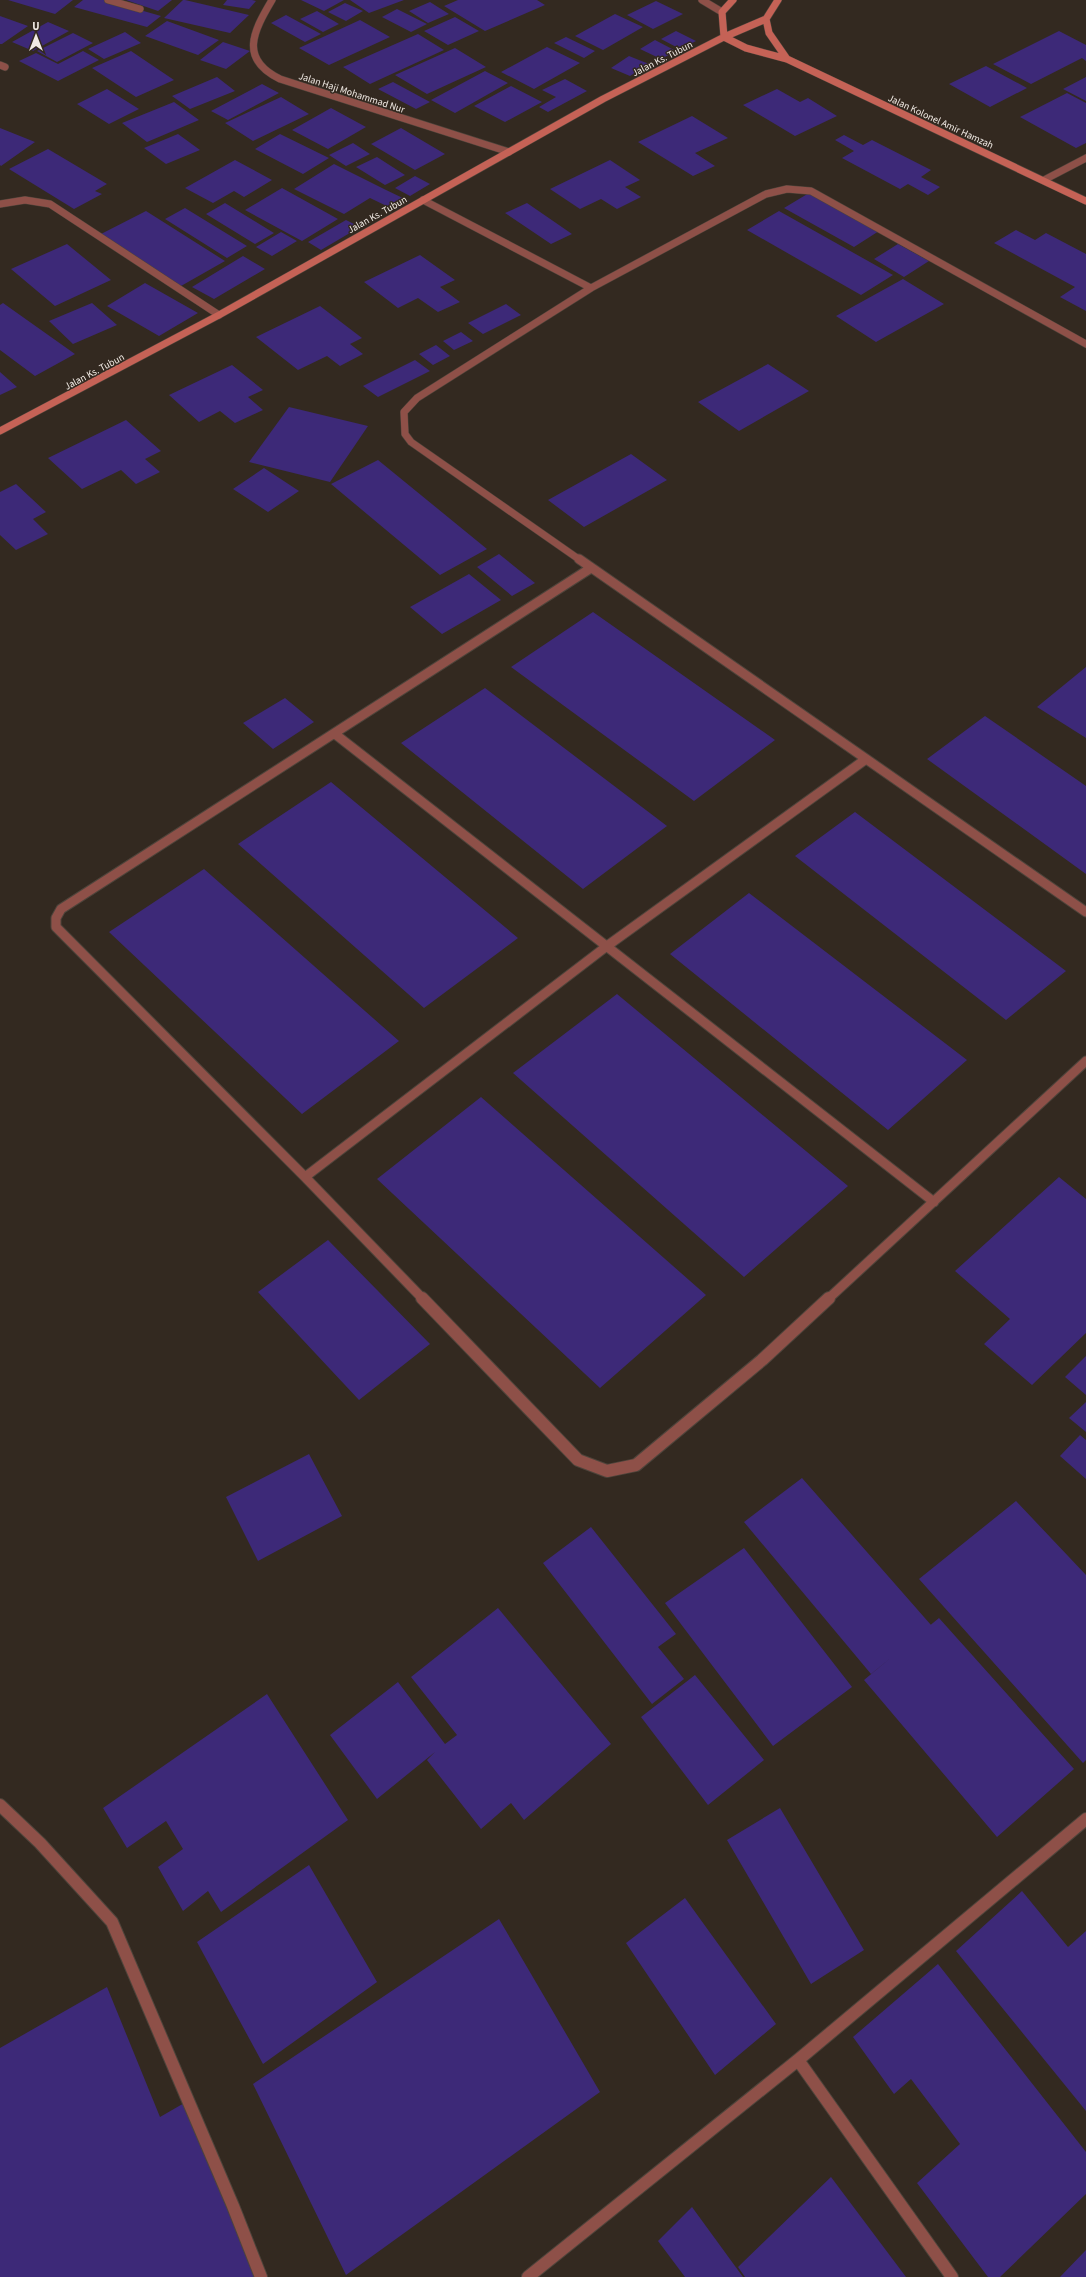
<svg xmlns="http://www.w3.org/2000/svg" width="1086" height="2277" font-family="'Source Sans 3',sans-serif">
<style>
.building{fill:#3d2978}
.lines{fill:none;stroke-linecap:round;stroke-linejoin:round}
.lane-far2-casing{stroke:#4e443b;stroke-width:8}
.lane-far1-casing{stroke:#4e443b;stroke-width:11}
.lane-casing{stroke:#4e443b;stroke-width:14}
.street-far1-casing{stroke:#4e443b;stroke-width:8}
.street-casing{stroke:#4e443b;stroke-width:14}
.secondary-casing{stroke:#4e443b;stroke-width:8}
.lane-far2{stroke:#8e5048;stroke-width:7}
.lane-far1{stroke:#8e5048;stroke-width:9}
.lane{stroke:#8e5048;stroke-width:12}
.street-far1{stroke:#8e5048;stroke-width:7}
.street{stroke:#8e5048;stroke-width:12}
.secondary{stroke:#c56256;stroke-width:7}
.labels{text-anchor:middle;stroke-width:3;stroke-linejoin:round;paint-order:stroke}
.far-street-label{font-size:10px;fill:#f1eae4;stroke:#332920}
</style>
<rect width="100%" height="100%" fill="#332920"/>
<path class="building" d="M8,0H73L55,14Z
M83,0H105L161,16L147,27L74,7Z
M126,0H172L158,11Z
M183,0H185L249,15L230,33L164,18Z
M227,0H252L256,1L249,9L223,5Z
M301,0H344L324,11Z
M350,0H404L369,13Z
M458,0H537L545,5L485,31L444,6Z
M656,1L683,14L653,29L627,15Z
M430,2L449,14L428,23L409,11Z
M345,3L363,11L346,21L328,12Z
M397,9L427,24L411,32L382,17Z
M317,11L339,24L323,32L300,19Z
M615,14L643,27L603,50L575,36Z
M286,15L321,34L305,42L271,23Z
M0,16L28,26L2,44H0Z
M455,17L479,31L448,45L424,31Z
M360,20L390,37L329,65L299,48Z
M167,21L219,40L198,55L145,36Z
M48,22L69,31L33,51L12,42Z
M676,31L696,41L680,49L661,39Z
M1059,31L1086,45V61L1082,58L1031,84L993,64Z
M125,32L141,43L104,59L88,49Z
M73,33L93,43L57,62L37,51Z
M418,34L444,50L370,84L343,67Z
M566,37L595,51L584,58L554,43Z
M655,40L676,51L661,59L640,49Z
M223,42L250,51L226,69L200,60Z
M547,47L580,63L534,89L501,72Z
M455,48L486,67L427,94L395,75Z
M83,51L99,60L58,81L19,61L36,53L58,64Z
M131,51L174,80L136,97L92,68Z
M629,56L649,64L630,76L611,68Z
M986,66L1027,88L990,107L949,84Z
M485,71L508,83L455,113L431,100Z
M217,77L235,91L190,109L172,96Z
M1086,77V101L1063,89Z
M565,79L587,91L548,112L539,107L556,97L542,90Z
M393,82L430,102L416,109L378,89Z
M262,84L279,93L228,120L211,111Z
M511,86L542,102L505,122L474,106Z
M107,89L139,109L109,124L77,104Z
M777,89L800,102L808,98L837,116L795,136L743,105Z
M1067,93L1086,103V143L1076,148L1020,117Z
M281,97L309,114L253,141L225,123Z
M174,102L199,120L147,142L122,123Z
M331,108L366,127L328,149L292,130Z
M692,116L728,138L695,153L715,166L693,176L638,142Z
M0,128L35,142L1,166L0,165Z
M401,128L445,154L415,170L371,144Z
M178,134L200,150L166,164L144,148Z
M280,134L329,158L303,174L255,149Z
M844,135L863,145L872,140L931,170L921,177L940,187L928,195L908,184L900,189L842,158L854,151L835,140Z
M353,143L370,154L346,166L329,155Z
M48,149L107,184L95,191L102,194L74,209L9,169Z
M377,157L405,175L385,185L356,167Z
M235,160L272,180L244,197L234,191L213,203L185,188Z
M610,160L640,180L625,187L641,197L617,209L601,199L580,209L550,189Z
M334,164L384,189L409,201L395,210L370,198L344,214L294,189Z
M415,176L430,184L410,196L395,188Z
M282,188L338,219L302,241L245,210Z
M809,193L879,231L854,247L784,208Z
M225,203L274,233L255,244L206,214Z
M527,203L572,234L551,244L505,213Z
M185,208L247,246L227,258L165,219Z
M146,211L225,261L181,286L101,234Z
M779,211L893,275L861,295L747,230Z
M346,220L360,227L321,250L308,242Z
M1016,230L1035,240L1046,233L1086,254V311L1060,297L1075,287L994,243Z
M281,232L297,241L272,256L256,247Z
M67,244L111,280L55,306L11,269Z
M898,244L929,261L904,277L874,259Z
M420,255L455,280L440,287L460,302L438,312L418,298L398,308L364,282Z
M243,256L265,269L214,299L192,287Z
M903,279L944,304L876,342L836,316Z
M145,283L198,313L159,336L107,306Z
M3,303L75,354L35,376L0,350V305Z
M92,303L117,325L73,344L49,321Z
M506,304L521,315L483,334L468,323Z
M320,306L362,338L350,344L363,354L340,366L327,356L298,370L256,337Z
M461,332L473,341L454,350L443,341Z
M436,345L450,356L433,365L419,354Z
M415,360L430,371L378,397L363,386Z
M768,364L809,391L739,431L698,402Z
M232,365L263,390L248,397L263,410L235,423L220,411L199,422L169,395Z
M0,372L17,387L0,395Z
M289,407L368,426L330,482L249,462Z
M126,420L161,451L145,459L160,472L136,484L121,470L82,489L48,458Z
M631,454L667,480L584,527L548,500Z
M378,460L487,549L440,575L331,484Z
M264,468L299,491L268,512L233,489Z
M16,484L46,512L33,519L48,534L16,550L0,535V492Z
M499,554L535,583L512,596L477,567Z
M469,574L501,600L442,634L410,607Z
M593,612L775,740L694,801L511,667Z
M1086,667V738L1037,707Z
M485,688L667,826L583,889L401,743Z
M285,698L314,722L273,749L243,723Z
M985,716L1086,786V874L927,759Z
M331,782L518,938L424,1008L238,844Z
M855,812L1066,971L1006,1020L795,856Z
M204,869L399,1041L302,1114L109,932Z
M749,893L967,1060L888,1130L670,954Z
M617,994L848,1186L744,1277L513,1073Z
M481,1097L706,1295L600,1388L377,1179Z
M1059,1177L1086,1199V1333L1032,1385L984,1344L1010,1319L955,1271Z
M328,1240L430,1344L359,1400L258,1292Z
M1086,1356V1395L1065,1377Z
M1086,1402V1432L1069,1418Z
M1080,1435L1086,1440V1479L1060,1456Z
M309,1454L342,1516L258,1561L226,1497Z
M802,1478L931,1625L871,1674L744,1522Z
M1016,1501L1086,1575V1760L1083,1763L919,1579Z
M591,1527L676,1634L658,1647L684,1679L652,1704L543,1563Z
M744,1548L852,1687L773,1746L665,1603Z
M498,1608L611,1744L524,1820L511,1803L481,1829L427,1760L435,1752L377,1799L330,1735L398,1682L445,1744L457,1735L411,1677Z
M939,1618L1074,1769L997,1837L864,1680Z
M695,1675L764,1760L708,1805L641,1717Z
M267,1694L348,1820L221,1912L208,1891L183,1911L158,1867L183,1849L166,1821L127,1848L103,1808Z
M780,1808L864,1950L811,1984L727,1840Z
M309,1865L377,1982L263,2064L197,1942Z
M1022,1891L1068,1947L1086,1931V2111L956,1951Z
M685,1898L776,2024L715,2075L626,1943Z
M499,1919L600,2092L346,2275L253,2084Z
M938,1964L1086,2152V2194L1000,2277H988L917,2183L960,2144L911,2079L894,2094L853,2037Z
M107,1987L160,2117L186,2102L257,2277H0V2048Z
M831,2177L906,2277H745L738,2267Z
M692,2207L743,2277H685L658,2241Z
M1086,2250V2277H1060Z"/>
<g class="lines">
<defs>
<path id="lane-far2" d="M0,65L5,67
M423,200L591,288L766,194L787,189L811,191L1086,344
M580,560L411,442L405,434L404,412L417,398L591,288"/>
<path id="lane-far1" d="M579,559L1086,912
M335,734L934,1202
M305,1177L607,946L866,759
M423,1299L305,1177L56,927V918L61,909L591,568
M828,1299L1086,1061"/>
<path id="lane" d="M422,1298L578,1460L607,1471L636,1465L762,1360L829,1298"/>
<path id="street-far1" d="M108,0L140,9
M272,0C253,32 239,59 280,79L509,152
M702,0L722,12
M1044,180L1086,158
M0,204L25,200L50,204L219,315"/>
<path id="street" d="M0,1805L40,1843L112,1922L233,2206L261,2277
M798,2060L952,2277
M528,2277L798,2060L1086,1819"/>
<path id="secondary" d="M733,0L722,12L724,37L746,48L787,59L1086,201
M766,19L769,33L787,59
M766,19L778,0
M0,431L219,315L603,99L724,37L766,19"/>
</defs>
<use href="#lane-far2" class="lane-far2-casing"/>
<use href="#lane-far1" class="lane-far1-casing"/>
<use href="#lane" class="lane-casing"/>
<use href="#street-far1" class="street-far1-casing"/>
<use href="#street" class="street-casing"/>
<use href="#secondary" class="secondary-casing"/>
<use href="#lane-far2" class="lane-far2"/>
<use href="#lane-far1" class="lane-far1"/>
<use href="#lane" class="lane"/>
<use href="#street-far1" class="street-far1"/>
<use href="#street" class="street"/>
<use href="#secondary" class="secondary"/>
</g>
<g class="labels">
<g class="far-street-label">
<text transform="translate(662 58) rotate(-27)" y="4">Jalan Ks. Tubun</text>
<text transform="translate(352 92) rotate(18)" y="4">Jalan Haji Mohammad Nur</text>
<text transform="translate(941 121) rotate(25)" y="4">Jalan Kolonel Amir Hamzah</text>
<text transform="translate(377 214) rotate(-29)" y="4">Jalan Ks. Tubun</text>
<text transform="translate(94 371) rotate(-28)" y="4">Jalan Ks. Tubun</text>
</g>
</g>
<g transform="translate(36 36)" stroke="#332920" stroke-width="3" paint-order="stroke">
<path d="M0-3L7 15L0 10L-7 15Z" fill="#f1eae4"/>
<text y="-6" font-size="11" font-weight="bold" text-anchor="middle" fill="#f1eae4">U</text>
</g>
</svg>
